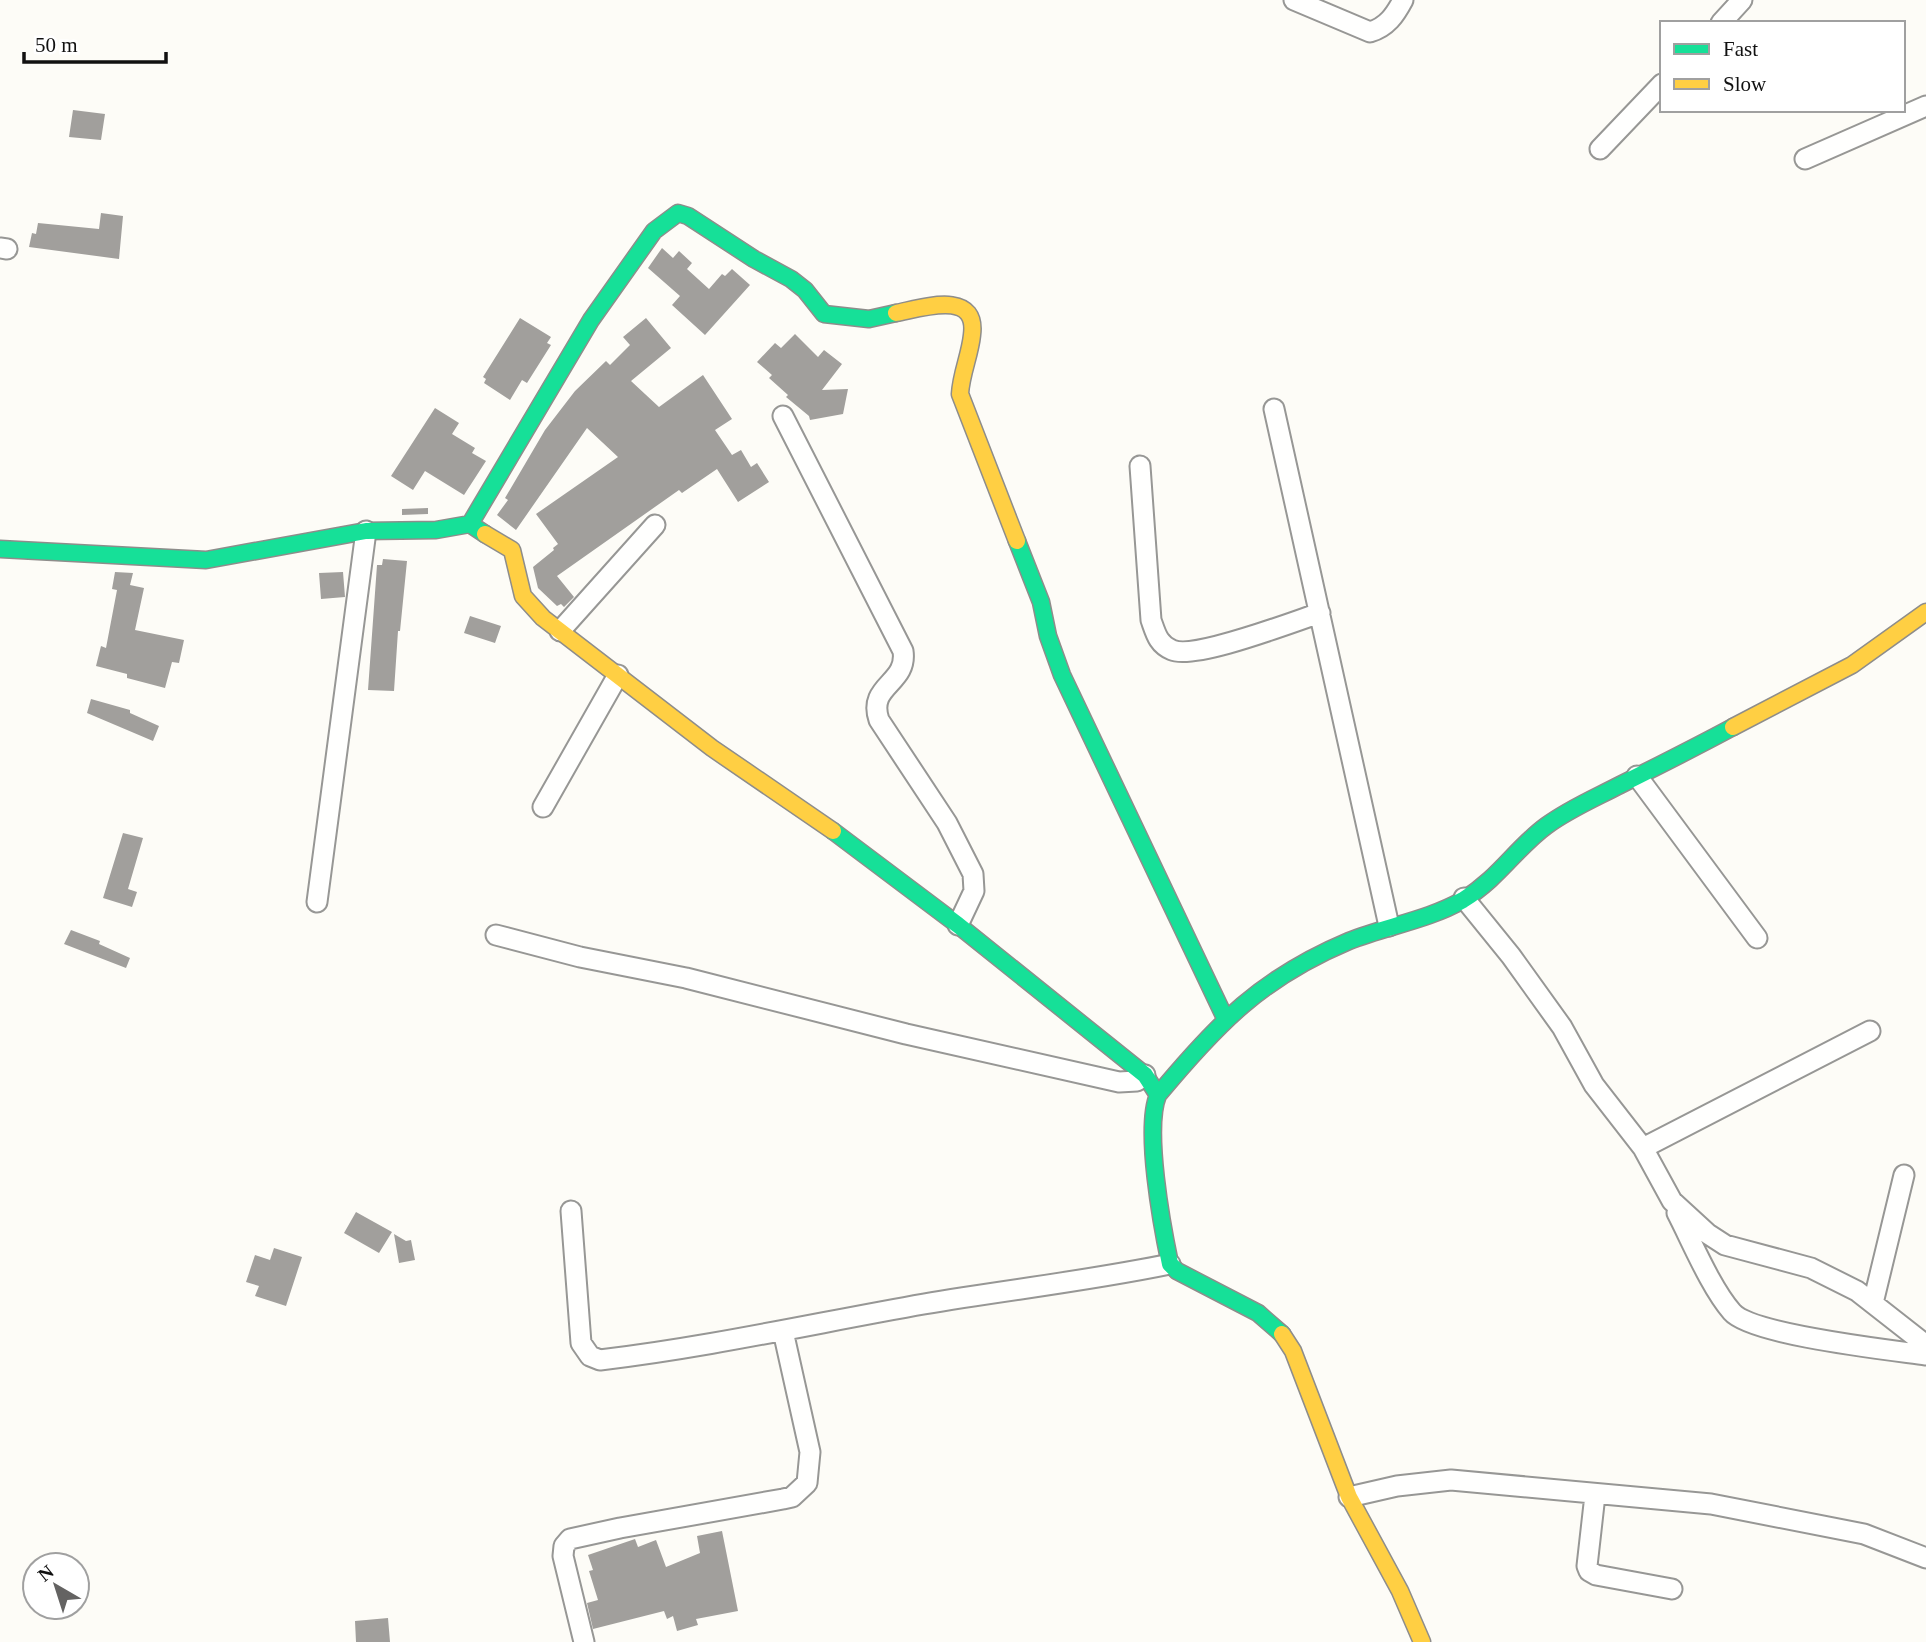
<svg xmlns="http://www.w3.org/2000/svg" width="1926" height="1642" font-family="'Times New Roman',serif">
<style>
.building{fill:#a19f9c}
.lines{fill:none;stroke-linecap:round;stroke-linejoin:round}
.street-casing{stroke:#979795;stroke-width:23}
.fast-casing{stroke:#8e8d8b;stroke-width:19}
.slow-casing{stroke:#8e8d8b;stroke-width:19}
.street{stroke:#fffffe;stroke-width:19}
.fast{stroke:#16e098;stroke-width:16}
.slow{stroke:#ffcf43;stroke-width:16}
</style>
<rect width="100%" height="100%" fill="#fdfcf7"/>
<path class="building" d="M73,110L105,114L101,140L69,137Z
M101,213L123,216L119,259L29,247L32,233L36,234L38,223L99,229Z
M662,248L673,258L679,251L692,263L687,269L709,289L722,274L725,276L732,269L750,285L705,335L672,305L680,296L648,268Z
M520,318L551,337L547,343L551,345L527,383L522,380L510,400L484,383L486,379L483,377Z
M646,318L671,348L631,381L659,407L703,375L732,419L715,430L732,455L741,450L751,467L757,463L769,482L738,502L717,469L682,493L679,490L557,576L574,597L564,607L561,604L557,606L538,588L533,567L554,550L553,548L558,544L536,514L618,457L587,428L516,530L497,515L508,500L505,498L545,430L575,391L606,361L610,365L630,345L623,337Z
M795,334L818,357L824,350L842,364L822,390L848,389L843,414L810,420L809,416L786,397L788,395L769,378L772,375L757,362L775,343L781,348Z
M435,408L459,423L452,434L475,448L472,453L486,461L464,495L425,471L413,490L391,476Z
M428,508V514L402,515V509Z
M383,559L407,561L400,631H398L394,691L368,690L377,565H382Z
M115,572L133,573L130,585L144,588L135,630L184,640L179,663L172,662L165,688L127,678V674L96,666L101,646L106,648L117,590L112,589Z
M343,572L345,597L321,599L319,573Z
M470,616L501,626L495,643L464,633Z
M91,699L130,710V713L159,726L153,741L87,713Z
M123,833L143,838L128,889L137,892L132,907L103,898Z
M71,930L100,941L99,944L130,958L126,968L64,944Z
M356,1212L392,1232L379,1253L344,1233Z
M394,1234L406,1241L411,1240L415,1260L399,1263Z
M274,1248L302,1257L286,1306L255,1296L259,1286L246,1282L255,1255L270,1260Z
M722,1531L738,1611L696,1619L698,1625L677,1631L673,1616L667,1619L664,1611L593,1629L587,1603L598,1600L589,1571L593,1570L588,1555L635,1539L638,1547L656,1540L666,1567L700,1553L697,1536Z
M388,1618L390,1642H356L355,1621Z"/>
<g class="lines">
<defs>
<path id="street" d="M1294,0L1370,32C1387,27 1395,15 1403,0
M1721,23L1742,0
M1600,149L1662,84
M1805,159L1926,106
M0,248L7,249
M1274,409L1389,926
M783,416L903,651C908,684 867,685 879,720L947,823L973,874L974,891L958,925
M1140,466L1151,620C1156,634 1158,644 1172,650C1195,660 1292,622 1320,613
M560,631L655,525
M1637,776L1757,938
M543,807L618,675
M1464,898L1511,956L1562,1027L1594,1085L1643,1148L1672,1201L1708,1234L1725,1245L1811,1268L1857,1291L1926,1345
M317,902L366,531
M496,935L580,957L686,978L906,1034L1119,1082L1137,1081L1145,1075
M1643,1148L1870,1031
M571,1211L581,1343L590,1356L600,1360C709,1347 816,1323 924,1304C1006,1290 1088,1281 1170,1264
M1677,1213C1692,1242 1711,1288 1732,1312C1752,1335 1891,1350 1926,1355
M1873,1303L1904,1175
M1595,1495L1587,1566L1589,1571L1596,1575L1672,1589
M1349,1497L1397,1486L1451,1480L1711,1504L1864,1534L1926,1558
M584,1642L563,1556L564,1546L570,1539L620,1528L783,1499L792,1497L807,1483L810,1452L783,1331"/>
<path id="fast" d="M470,524L591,320L654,231L678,213L688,216L754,259L791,279L805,290L824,314L869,319L896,313
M1017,541L1041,602L1048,636L1062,675L1226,1020
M0,549L206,560L366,531L436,530L470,524L485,534
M833,831L958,925L1145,1075L1158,1095C1144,1129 1162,1226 1170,1264L1177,1271L1258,1313L1282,1334
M1158,1095C1217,1024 1261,978 1349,941C1387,926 1428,920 1463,900C1499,878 1516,848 1546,826C1569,809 1595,798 1620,785C1658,766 1696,747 1733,727"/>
<path id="slow" d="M896,313C922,308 978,289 972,335C970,355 961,374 960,394L1017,541
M485,534L512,550L523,596L543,618L712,748L833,831
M1733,727L1852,665L1926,612
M1282,1334L1293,1351L1349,1497L1400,1591L1422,1642"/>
</defs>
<use href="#street" class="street-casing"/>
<use href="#fast" class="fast-casing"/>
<use href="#slow" class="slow-casing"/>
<use href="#street" class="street"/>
<use href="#fast" class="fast"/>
<use href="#slow" class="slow"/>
</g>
<rect x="1660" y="21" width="245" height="91" fill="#ffffff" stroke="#a0a0a0" stroke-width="2"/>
<rect x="1674" y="44" width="35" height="10" fill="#16e098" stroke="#a0a0a0" stroke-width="2"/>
<text x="1723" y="56" font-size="21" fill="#111111">Fast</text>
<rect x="1674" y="79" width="35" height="10" fill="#ffcf43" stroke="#a0a0a0" stroke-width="2"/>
<text x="1723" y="91" font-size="21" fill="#111111">Slow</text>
<g transform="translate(56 1586) rotate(321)"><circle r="33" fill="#ffffff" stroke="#a0a0a0" stroke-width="2"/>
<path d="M0-5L12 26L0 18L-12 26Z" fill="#646362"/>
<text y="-10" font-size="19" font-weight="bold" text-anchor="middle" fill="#111111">N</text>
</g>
<path d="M24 52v10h142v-10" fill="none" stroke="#111111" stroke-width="3.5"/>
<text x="35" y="52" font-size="21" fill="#111111" stroke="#ffffff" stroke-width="5" paint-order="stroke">50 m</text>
</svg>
